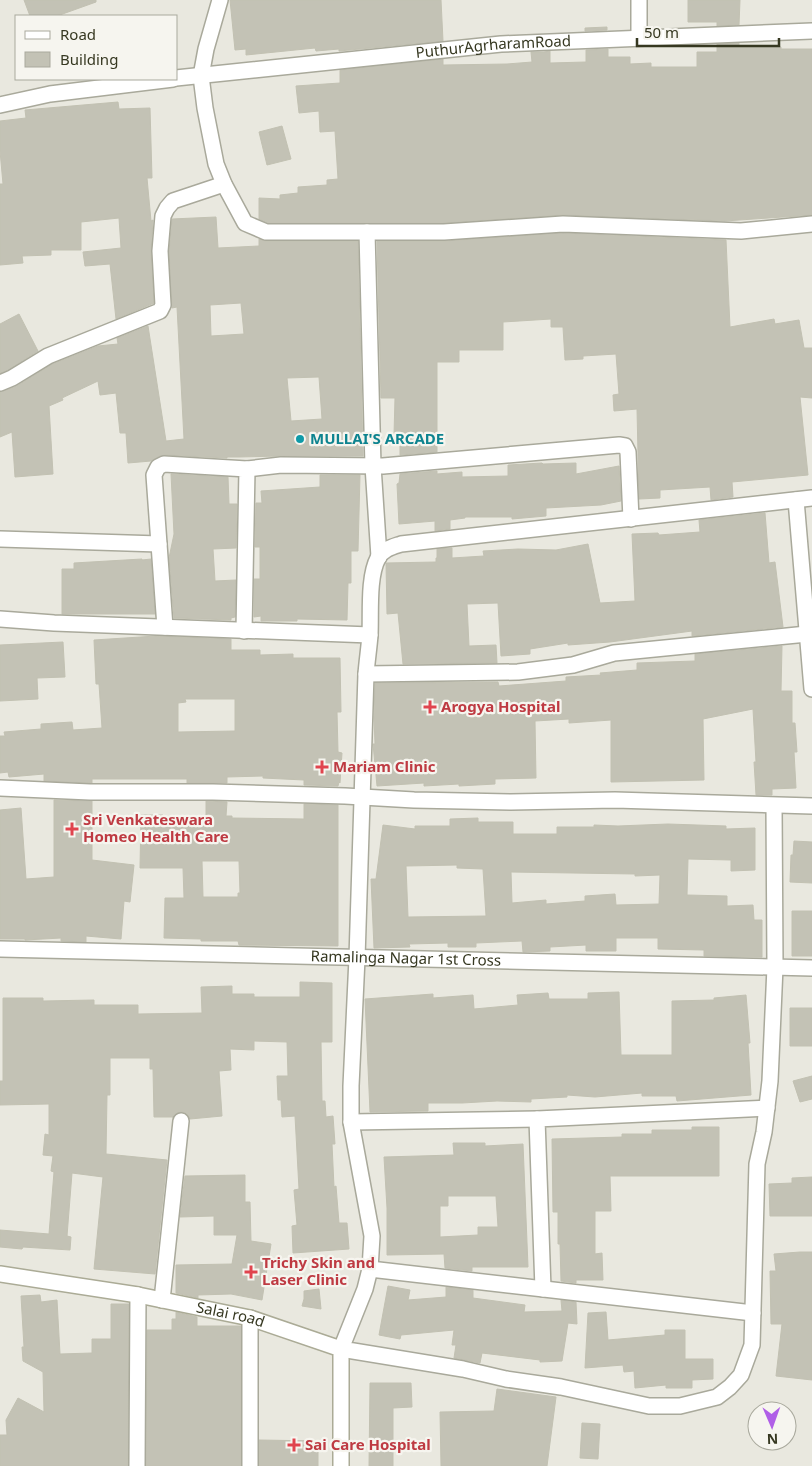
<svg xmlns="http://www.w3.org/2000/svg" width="812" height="1466" font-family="'Noto Sans',sans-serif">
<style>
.building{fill:#c3c2b5;stroke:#c2c1b2;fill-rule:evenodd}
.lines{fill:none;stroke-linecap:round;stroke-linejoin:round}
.minor-casing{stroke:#a9a99b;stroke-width:18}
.tertiary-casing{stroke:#a9a99b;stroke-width:18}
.secondary-casing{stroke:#abab96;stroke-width:18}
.minor{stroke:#fff;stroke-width:15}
.tertiary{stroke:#fff;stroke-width:15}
.secondary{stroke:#fff;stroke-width:15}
.culture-dot{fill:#0f9aa8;stroke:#f6f5ef;stroke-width:2}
.health-dot{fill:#e0444e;stroke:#f6f5ef;stroke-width:2}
.labels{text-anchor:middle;stroke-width:4.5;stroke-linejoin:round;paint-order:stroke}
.street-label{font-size:15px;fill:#363821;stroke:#f6f5ef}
.culture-label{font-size:15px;font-weight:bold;fill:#0d838f;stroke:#f6f5ef;text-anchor:start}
.health-label{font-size:15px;font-weight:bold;fill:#be3a42;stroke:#f6f5ef;text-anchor:start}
</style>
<rect width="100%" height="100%" fill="#e9e8df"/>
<path class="building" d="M24,0H96V2L57,16H30Z
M230,0H441L443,41L339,51V49L316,51L315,48L246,55V49L235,50Z
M688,0H740L739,25L717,26V22H688Z
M607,27V30L585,31V28Z
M739,43V46L781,47V49H812V215L725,221L563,215L444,223H268L259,219V198L280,199V195L298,193V187L327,185V180L338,179L335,131L320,132L319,111L299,113L296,86L340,83V70L443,59V65L507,64L532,62L531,52H544L550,51V63L586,62V50L608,49V57H630V64L651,63V67H697V52H717V44Z
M118,102L119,109L150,108L152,178H147L151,221L153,220L151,252L154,303L116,319L110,264L85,266L83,252L121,248L119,218L81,222V250H51V255L22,256L23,263L0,265V184H3L0,151V121L26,118L25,110Z
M282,126L291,159L267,165L259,132Z
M216,217L218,248L259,246V239L266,241H358L363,456H281L239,457H227V458L165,455L160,456L151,461L128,463L126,433H120L116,393L100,395L98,381L62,398L63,400L49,406L53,474L15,477L12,432L0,437V392L17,386L52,364L98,346L118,344L117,338L148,326L166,441L184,439L177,307L172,308L169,251L172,219ZM241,303L244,334L211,336L210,305ZM319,377L322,419L291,421L287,378Z
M563,233L726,240L730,327L774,319L775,324L799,320L804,348H812V398L800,397L808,475L732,482L733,497L711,500L710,487L660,490V498L639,499L637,409L614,411L613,395L619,394L616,354L583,356V359L565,360L563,327H551V319L503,322V350H459V362H437V452L400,455V434L394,435L395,398H381L377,241H445Z
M19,314L38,351L8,370L0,373V324Z
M542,463L543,464L576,463V474L619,466L621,501L601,505L546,508V516L512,519V517H465V518L450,520V529L435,531V521L399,524L397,484L399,483L400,474L437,471V474L462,472V477L508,476V465Z
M171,474L228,477L229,504H237L236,548L213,549L215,581L236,580L235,617L231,618V620L174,618L169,558L174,534Z
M320,475H360L358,551H351V583H348L347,620L297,619V621H261V616L254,617V579H260V547H255L256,503H262L261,491L320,487Z
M765,513L769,563L775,562L783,627L692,636V631L610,642L568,645V643L530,649V654L501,656L498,603L467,604L469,646L496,645L497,663L403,664L398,613L387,614L386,563L436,562V558H437V549L452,548V558L484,556L483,551L518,549L556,550L588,544L600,603L635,601L632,534L658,533L659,535L700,532L699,520Z
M142,559V560L151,559L155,614H62V569H74V563Z
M156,636L231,639V650H260V655L293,654V658H340L341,712H337L338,752L342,753L340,783L339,782L338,786L304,785V780L263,778V776L227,777V783H187V779H92V783H90L44,781V774L9,777L8,772L0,773V736H5L4,732L41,729V724L72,722L73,730L102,728L99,684H96L94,640ZM185,699H235V731L178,732V703L186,702Z
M63,642L65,677L37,678L38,699L0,701V645Z
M782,646L781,691H792V723H795L797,752H794L796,788L772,789V795H756L754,762H756L753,709L703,719L704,780L611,782V720L569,723V719L535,721L536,778L495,779V784L459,786V784L424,786V783L377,786L373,744H375L374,718L375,683L498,682L499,686L566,681V677L601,675L600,673L637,670V663L695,661V654Z
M54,800L92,801V860L134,865L130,902L124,901L121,939L86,936V942L61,941V938L25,940V939H0V810L21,808L26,879L54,877Z
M206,801L227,802L226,816H232V818L304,819V804L338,805V946L239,945L238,941H201V939L164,938L165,898H184L183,868H140L141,815H163V821H206ZM202,861H239L240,893H238V897H203Z
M478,818V822H513V834H557V827H594V825L618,826L668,824L726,826V829L755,828V870L731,871V860L688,859L687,895L727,896V906L753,905L754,920H762V957L704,956V950L658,949V938H616V951H586V945L550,947V951L523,952L522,941L476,943V947H448V943L409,944L410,947L374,948L371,879H376L383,825L415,829V826H450V819ZM457,865V868L483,869L486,916L408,917L406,866ZM511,872L635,874V876L660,875L659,904L616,905L615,894L585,896V901L546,904V900L512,903Z
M794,841L812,842V883L790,882L791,855H793Z
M792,911H812V956H792Z
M300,982L332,983V1042H321L322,1101H325L326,1117L333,1116L335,1144H332L334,1187L336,1186L339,1223H347L349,1249L293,1253L292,1226L297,1225L294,1190L299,1189L295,1116L282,1117L281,1100H278L277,1076H288L287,1042L254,1041V1050L230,1049L231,1070L219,1071L222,1116L190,1119L187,1114L182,1112L177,1113L173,1117H154L153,1069H150V1058H110V1095H107L106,1154L167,1160L155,1274L94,1269L103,1177L72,1173L67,1236L71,1237L70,1250L23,1247L22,1249L0,1247V1230L49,1234L54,1172L51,1171L53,1156L43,1155L45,1134L49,1135V1104L0,1105V1081H3V998H43V1001L94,1000V1005H138V1014L202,1013L201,987L232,986V994H254V997H300Z
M619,992L621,1055H672V1001L714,1000V998L746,995L750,1043H748L751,1095L677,1101L676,1096H642V1093L595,1097L567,1095V1097L531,1099V1102L497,1101L462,1103H428V1111L370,1112L365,999L433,994V998L473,995L474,1009L518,1005L517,995L548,993L549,999H588V993Z
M790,1008H812V1046H790Z
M812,1076V1099L800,1102L793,1081Z
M692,1127H719V1176H610L611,1211H595V1254L602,1253L603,1280H576V1283L561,1281L560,1244H558V1212H553L552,1139L622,1137V1134H652V1130H692Z
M453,1143H485V1146L523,1144L528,1267H472V1271L445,1268L444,1254L387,1255V1208L384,1157L454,1155ZM448,1196H496L498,1227H478V1235L440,1237V1206H448Z
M245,1175V1202H250L251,1241L271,1244L262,1300L231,1294L198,1295V1298L176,1293V1265L232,1264L237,1235H214V1216L180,1217L185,1176Z
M812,1177V1216H770L769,1184L792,1183V1178Z
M800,1252H812V1380L776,1376L782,1324H771L770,1271H776L774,1254Z
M388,1286L410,1290L408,1300L446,1297V1287L473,1290V1298L525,1305L524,1312L562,1311L561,1300L576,1302L577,1324L568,1323L562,1361L540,1362V1360L482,1353L480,1363L454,1358L456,1345H452L454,1330L401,1335L400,1339L379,1335Z
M319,1289L321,1309L302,1306L304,1299V1291Z
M40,1295L41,1302L57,1300L60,1354L92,1353V1339H111V1304H129L128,1466H0V1435H7L6,1420L18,1398L44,1412L43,1372L23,1361L22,1347H24L21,1296Z
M176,1312L197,1317V1326H241V1466H146L147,1330H172V1319H176Z
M606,1312L608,1340L665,1335V1330H685V1359H713V1379L692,1380V1388H666V1385L635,1388L634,1371L624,1372L623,1365L585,1368L588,1313Z
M370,1383H411L412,1407L393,1408V1466H369Z
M497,1389L556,1397L547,1466H441L440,1412L494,1411Z
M582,1423L600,1424L598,1459L580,1458Z
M259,1440L318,1441V1466H259Z"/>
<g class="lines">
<defs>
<g id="minor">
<path d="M220,0L206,49L201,76L205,108L216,164L224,184L245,223L266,232H444L563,224L741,231L812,224"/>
<path d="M639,0V38"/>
<path id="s1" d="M176,78L501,44L812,31"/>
<path d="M0,105L50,94L173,79"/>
<path d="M367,232L373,466L379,557"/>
<path d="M0,383L12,378L48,356L160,311L163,305L160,251L163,216L167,208L173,201L224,184"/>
<path d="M247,469L281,465L383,466L619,445L625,446L628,452L631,519"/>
<path d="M796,500L812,689"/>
<path d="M0,539L159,544"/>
<path d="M0,619L54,623L370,635"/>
<path d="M165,627L154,475L158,467L164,464L247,469L244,631"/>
<path d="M366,674L518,672L573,665L614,653L807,634"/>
<path d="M0,788L90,792H213L345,796L414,800L511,802L615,800L812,806"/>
<path d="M357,958L351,1086V1122L372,1236L370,1269L365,1289L341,1349L463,1369L506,1379L561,1387L649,1406H680L717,1397L730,1387L741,1375L752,1345L757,1164L764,1132L770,1081L775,967L774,806"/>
<path d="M351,1122L537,1119"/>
<path d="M370,1269L753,1313"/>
<path d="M543,1289L537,1119L767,1108"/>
<path d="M162,1300L181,1121"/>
<path d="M250,1318V1466"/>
<path d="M137,1466L138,1295"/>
</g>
<g id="tertiary">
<path id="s2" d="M0,949L812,968"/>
<path d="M357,958L366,674C367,661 369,648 370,635C371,612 368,577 378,558C383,549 392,547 401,544L812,498"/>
</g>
<g id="secondary">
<path id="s3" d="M0,1274L138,1295L250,1318L341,1349V1466"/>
</g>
</defs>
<use href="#minor" class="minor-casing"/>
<use href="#tertiary" class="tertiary-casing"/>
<use href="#secondary" class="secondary-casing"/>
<use href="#minor" class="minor"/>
<use href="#tertiary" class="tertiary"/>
<use href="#secondary" class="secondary"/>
</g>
<circle class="culture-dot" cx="300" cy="439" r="5"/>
<g class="health-dot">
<path d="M427.5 699.5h5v5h5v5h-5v5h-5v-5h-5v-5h5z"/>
<path d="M319.5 759.5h5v5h5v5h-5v5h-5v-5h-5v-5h5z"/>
<path d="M69.5 821.5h5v5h5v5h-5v5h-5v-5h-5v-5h5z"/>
<path d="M248.5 1264.5h5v5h5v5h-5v5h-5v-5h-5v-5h5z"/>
<path d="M291.5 1437.5h5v5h5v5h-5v5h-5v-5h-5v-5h5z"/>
</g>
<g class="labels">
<g class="street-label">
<text dy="5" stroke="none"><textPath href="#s1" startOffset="319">PuthurAgrharamRoad</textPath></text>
<text dy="5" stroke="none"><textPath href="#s2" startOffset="406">Ramalinga Nagar 1st Cross</textPath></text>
<text dy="5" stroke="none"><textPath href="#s3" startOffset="234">Salai road</textPath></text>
</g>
<g class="culture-label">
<text x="310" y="444">MULLAI'S ARCADE</text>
</g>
<g class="health-label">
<text x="441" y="712">Arogya Hospital</text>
<text x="333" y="772">Mariam Clinic</text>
<text x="83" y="825">Sri Venkateswara<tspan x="83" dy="17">Homeo Health Care</tspan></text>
<text x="262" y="1268">Trichy Skin and<tspan x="262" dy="17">Laser Clinic</tspan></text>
<text x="305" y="1450">Sai Care Hospital</text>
</g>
</g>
<rect x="15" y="15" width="162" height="65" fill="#f6f5ef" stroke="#a9a99d"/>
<rect x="25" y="31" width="25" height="8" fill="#ffffff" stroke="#a9a99d"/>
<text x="60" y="40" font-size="15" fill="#363821">Road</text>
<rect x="25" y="52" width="25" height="15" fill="#c3c2b5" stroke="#a9a99d"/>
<text x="60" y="65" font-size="15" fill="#363821">Building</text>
<g transform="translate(772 1426) rotate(178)"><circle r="24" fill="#f6f5ef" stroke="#a9a99d"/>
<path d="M0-4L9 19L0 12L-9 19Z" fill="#b05fe7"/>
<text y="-8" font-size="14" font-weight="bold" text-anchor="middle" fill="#363821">N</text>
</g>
<path d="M637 38v8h142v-8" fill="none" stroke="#363821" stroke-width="2.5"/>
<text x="644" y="38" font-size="15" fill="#363821" stroke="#f6f5ef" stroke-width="4" paint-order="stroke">50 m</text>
</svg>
